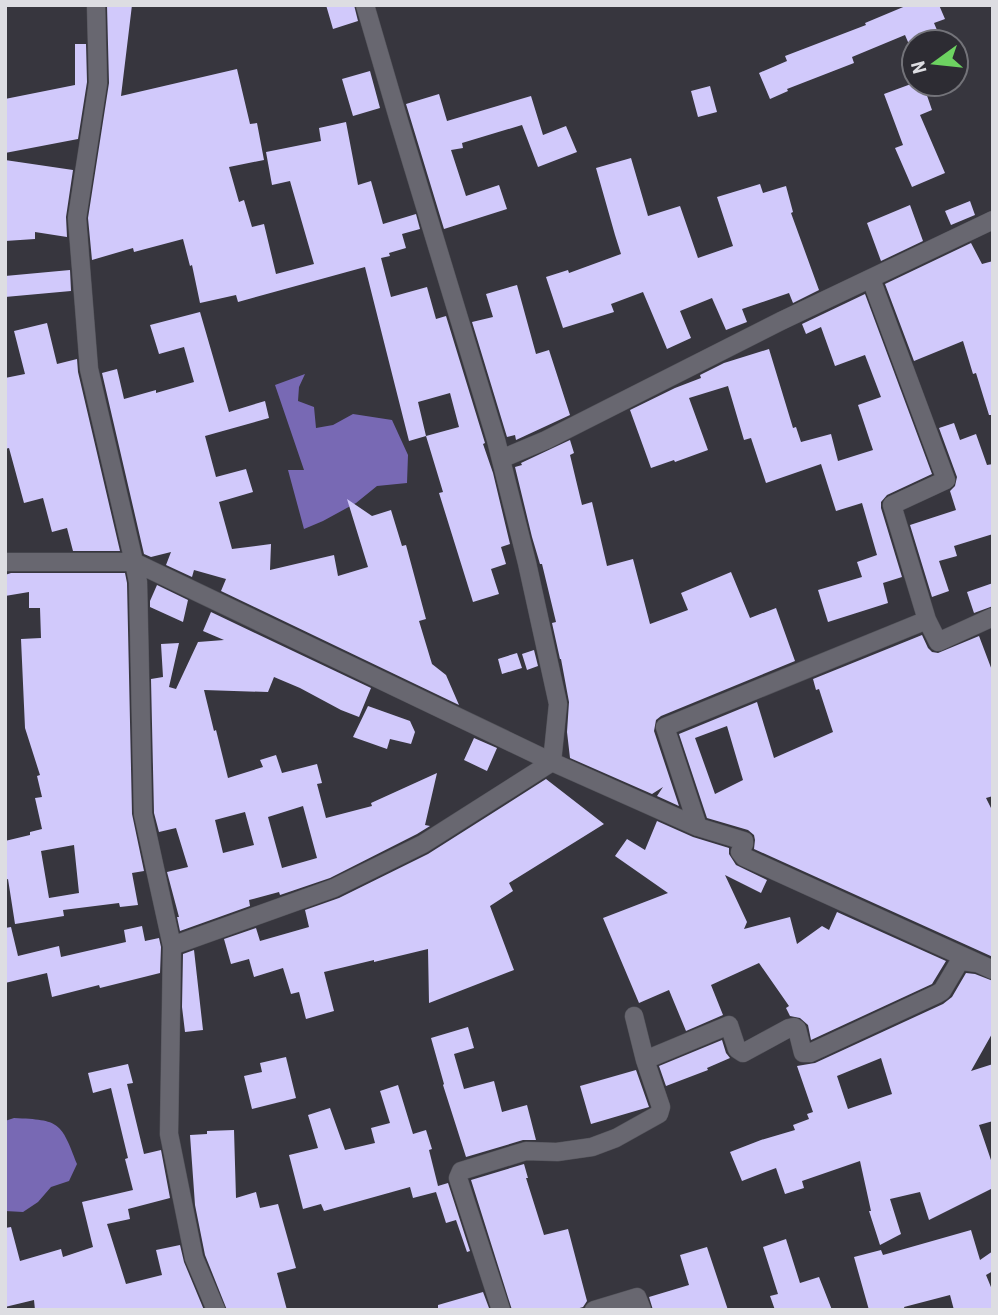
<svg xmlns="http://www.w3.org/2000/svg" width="998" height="1315" font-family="'Roboto Condensed',sans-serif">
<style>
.water{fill:#7869b4}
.building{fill:#d1c9fb;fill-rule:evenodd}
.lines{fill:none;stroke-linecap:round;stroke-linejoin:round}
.minor-casing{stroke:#53535a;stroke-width:19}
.minor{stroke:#686770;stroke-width:18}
</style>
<rect width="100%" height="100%" fill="#37363e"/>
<path class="water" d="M305,374L299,387L298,401L314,407L316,428L333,425L353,414L392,420L408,455L407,483L377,486L356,503L323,521L304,529L288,470H304L275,385Z
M14,1118C60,1120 61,1122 77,1164L69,1181L51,1187L38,1202L23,1212L5,1211V1121Z"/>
<path class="building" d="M107,5H132L121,96L237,69L250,124L257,123L264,160L229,167L239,202L244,200L252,227L264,224L276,274L314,264L290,181L272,185L266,152L321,141L319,128L346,122L358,185L371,181L383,224L416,214L420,229L402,234L406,248L389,253L390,256L381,258L391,297L427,287L436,319L446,316L485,443L483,444L493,473L510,544L501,547L506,564L491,569L499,594L473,602L439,493L443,492L426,436L459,427L450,393L418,402L426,436L409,441L365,267L238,302L236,295L200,303L192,265L190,266L183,239L134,252L133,248L92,260L88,218L109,83Z
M326,5H354L358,21L333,29Z
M908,5H939L945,19L934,23L942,42H908L905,35L852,57L854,63L787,89L788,91L770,99L759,73L787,61L785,56L866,25L865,23Z
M75,44H86L87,82L78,139L5,153V99L75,85Z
M370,71L380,108L353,116L342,79Z
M911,84H923L932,110L920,115L945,173L912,187L895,148L903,145L884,94Z
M710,86L717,112L698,117L691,91Z
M439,94L447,121L531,96L543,135L566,126L577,152L538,167L522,125L462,143L463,148L451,150L466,196L499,185L507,209L444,229L406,104Z
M631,158L648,216L680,206L698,258L733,246L717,197L760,184L763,193L786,186L793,212L791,213L819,290L793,303L789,293L742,309L747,322L726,330L712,298L680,311L691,338L667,349L643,292L611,304L614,312L563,328L546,277L568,270L569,273L621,254L615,235L596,168Z
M5,160L73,170L66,217L67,237L35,232V239L5,241Z
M970,201L975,215L951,225L945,211Z
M910,205L923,241L881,261L867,223Z
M971,243L982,264L993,261V415H989L976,373L973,374L963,341L914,361L885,284Z
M70,270L71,291L5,297V276Z
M517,285L536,354L549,350L570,415L516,440L515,435L507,437L472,322L493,317L486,294Z
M865,294L932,474L887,495L881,502V508L902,577L883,583L888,603L828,622L818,590L862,577L857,562L877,555L862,503L836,511L821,464L766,483L751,438L744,440L728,386L689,398L708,450L675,462L674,460L651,468L630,410L675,388L701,378L700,375L724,363L769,349L793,428L796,427L801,442L831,434L838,461L873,450L858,405L881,397L865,355L835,366L821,327L806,334L802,324Z
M200,312L229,412L265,401L269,418L205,436L216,477L246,469L253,492L219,502L232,549L271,544L270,570L334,555L338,576L368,567L347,499L372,516L391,510L402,546L406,545L426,619L419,621L432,664L446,675L459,705L221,591L226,579L194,570L192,577L166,565L171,552L151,557L144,554L102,373L117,369L124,399L156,390V393L194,382L184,347L159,354L150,325Z
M47,323L57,364L77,359L78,372L120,551H73L67,528L52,532L43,498L24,503L9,448L5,449V378L25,374L14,331Z
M954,423L960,440L976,434L987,465L993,464V534L954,546L957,556L939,561L949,591L932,597L910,525L956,510L950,491L955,486L957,477L939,428Z
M570,440L574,453L570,455L582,505L592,502L607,566L633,559L650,624L688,610L681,593L731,572L750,618L776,608L795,661L661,716L656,720L654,731L679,806L657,796L663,787L652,794L570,758L567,732L569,702L561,659H560L552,623L556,622L542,564H540L532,537L515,467L522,465L521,463Z
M11,573H125L127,583L132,814L144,871L132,873L138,905L120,907L119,903L63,910L64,916L15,924L8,879L5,880V841L30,835V832L42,829L35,798L42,797L37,776L40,775L25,728L21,639L41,638L40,608H29V592L5,596V575ZM74,845L79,893L49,898L41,851Z
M993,583V606L974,613L967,592Z
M157,585L188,600L183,622L150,607V601Z
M211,612L371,688L359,717L341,710L300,688L274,677L268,692L204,690L214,731L216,730L228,778L263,767L260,760L276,755L282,773L317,764L322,783L317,784L326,818L372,806L371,803L437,773L425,825L430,826L417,834L330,878L280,895L279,892L249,900L250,906L180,931L177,917H179L167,872L188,867L176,828L159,832L154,813L151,679L163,677L161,644L179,643L169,687L176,689L198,642L224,640L203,631ZM303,806L317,858L282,868L268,817ZM245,812L254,845L223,853L215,820Z
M922,635L928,648L932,652L938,653L979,636L993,673V796L986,798L993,812V957L754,849L755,840L754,835L748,830L707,818L679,734L757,702L774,758L833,732L819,689L816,690L813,679ZM727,726L743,780L715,794L695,738Z
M534,650L538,666L527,670L522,654Z
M517,653L522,668L502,674L498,659Z
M368,706L410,721L415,732L411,744L390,739L387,749L353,737Z
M474,738L497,748L487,771L464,760Z
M546,779L604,824L509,883L513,891L490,906L514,970L429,1003L428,949L374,962V960L324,972L334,1011L306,1019L299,992L291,994L283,968L254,977L249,959L231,964L224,939L256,928L260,941L309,927L305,910L339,898L428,854Z
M657,821L693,837L729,848V854L736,865L767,880L761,893L725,875L747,922L744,929L790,917L797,944L822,926L829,930L837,912L946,961L932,984L811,1040L808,1025L800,1018L790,1016L786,1008L789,1006L759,963L711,985L723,1015L686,1031L669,990L639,1003L603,918L668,893L615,856L627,839L645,850Z
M142,926L145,941L159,938L161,947L160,973L100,988L99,985L52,997L47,973L5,983V928L11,927L18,956L59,946L61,957L126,942L124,930Z
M194,950L203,1030L185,1032L182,1007L183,954Z
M966,973L975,974L993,981V1032L971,1071L993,1064V1121L979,1125L993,1166V1188L929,1220L920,1192L890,1199L901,1234L880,1245L869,1211H871L860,1161L802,1181L804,1188L785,1194L776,1168L742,1181L730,1152L761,1140L795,1130L793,1125L809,1119L807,1114L813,1112L797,1066L815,1063L943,1004L952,997ZM881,1058L892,1094L848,1109L837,1076Z
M468,1027L474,1048L454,1054L464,1089L494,1081L502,1112L527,1105L536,1140H523L466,1157L443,1085L444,1084L431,1038Z
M722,1040L726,1053L730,1058L707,1068L708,1070L666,1086L659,1066Z
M286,1057L296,1098L252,1109L244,1076L262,1072L260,1063Z
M128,1064L133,1083L127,1084L144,1154L161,1150L170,1198L128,1209L130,1219L107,1224L126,1284L162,1275L156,1250L180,1245L184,1262L204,1310H35L34,1300L5,1307V1228L11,1227L20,1261L61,1249L63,1257L93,1247L82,1202L133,1190L125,1159L128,1158L111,1088L93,1093L88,1073Z
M636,1070L649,1107L591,1124L580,1086Z
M398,1085L413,1134L426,1130L432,1149L429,1150L438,1186L448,1183L470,1251L467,1252L456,1220L446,1223L436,1192L413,1198L410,1187L324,1211L321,1204L303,1209L289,1155L318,1148L308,1115L330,1108L345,1150L375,1143L371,1128L390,1123L380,1091Z
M234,1130L236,1198L256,1192L260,1208L278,1204L296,1268L277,1273L287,1310H227L205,1255L195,1205L190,1135L207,1134V1131Z
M524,1164L528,1178H526L544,1235L568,1229L587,1301L583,1307L573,1310H512L471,1180Z
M971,1230L980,1260L993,1251V1271L986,1275L993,1292V1310H954L950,1295L904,1307L905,1310H869L854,1257L881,1250L883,1255Z
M786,1239L800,1283L819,1277L832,1310H775L770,1296L778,1294L763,1247Z
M707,1247L728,1310H653L649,1297L689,1285L680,1255Z
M483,1292L489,1308L438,1310V1305Z"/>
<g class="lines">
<defs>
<path id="minor" d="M96,5L98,83L77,218L89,369L134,562L552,762L698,827L744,841V844L740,852L744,857L993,970
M871,279L946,480L892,505L927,620
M501,459L546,440L781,321L993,220
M5,562H134L138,582L143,814L172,946L169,1134L194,1258L216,1310
M698,827L665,727L927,620L938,642L993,617
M172,946L334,888L423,844L552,762L558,704L527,563L496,440L399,121L365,5
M645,1060L729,1025L737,1049L743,1053L789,1028L794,1027L797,1029L803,1053H810L937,994L942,991L958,964L962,961L977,963
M501,1310L458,1178L461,1171L526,1151L557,1152L592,1147L616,1138L659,1114L661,1107L645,1060L634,1016
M594,1310L637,1297L642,1310"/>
</defs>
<use href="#minor" class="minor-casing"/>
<use href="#minor" class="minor"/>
</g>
<rect width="998" height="1315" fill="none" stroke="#dddde2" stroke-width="14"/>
<g transform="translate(935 63) rotate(255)"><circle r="33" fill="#2d2c33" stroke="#737379" stroke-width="2"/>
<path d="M0-5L12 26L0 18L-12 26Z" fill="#6dd361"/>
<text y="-10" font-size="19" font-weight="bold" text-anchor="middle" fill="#dddde2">N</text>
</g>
</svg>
